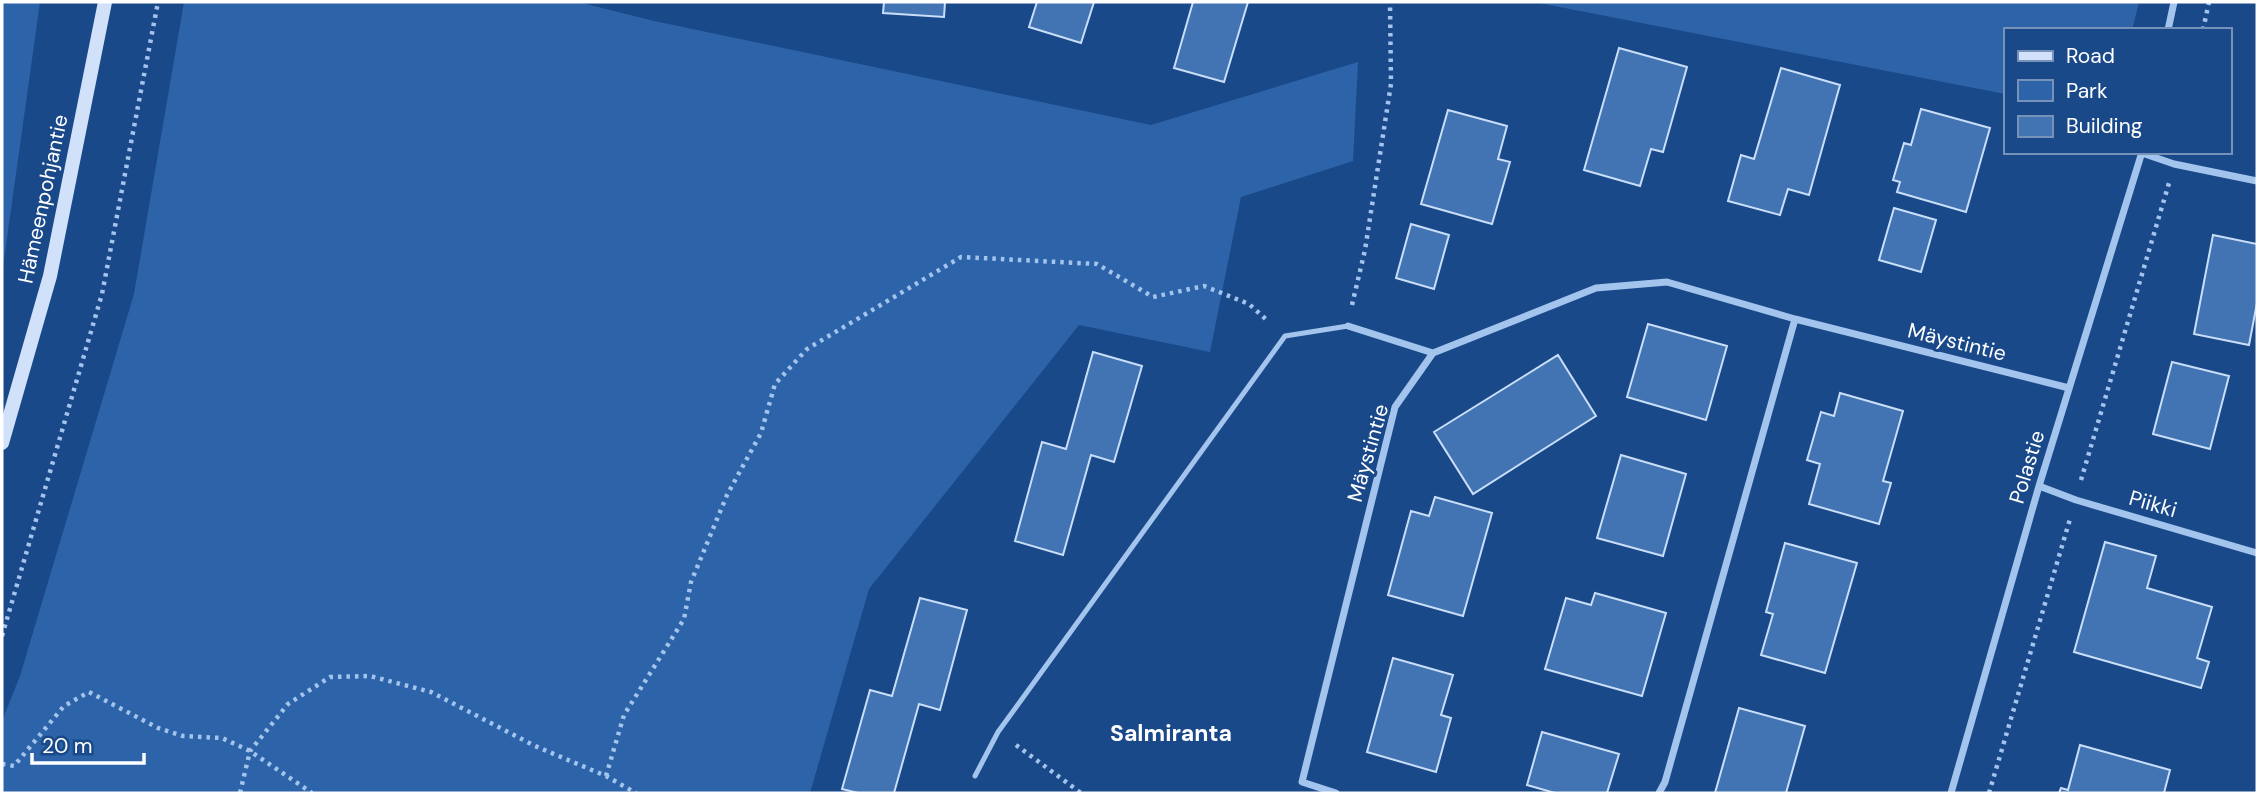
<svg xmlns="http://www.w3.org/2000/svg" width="2259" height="795" font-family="'DM Sans',sans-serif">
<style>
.green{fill:#2d63a8}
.building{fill:#4273b2;stroke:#c9def9;stroke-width:2}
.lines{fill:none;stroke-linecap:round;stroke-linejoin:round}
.path{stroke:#a3c4ed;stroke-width:4.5;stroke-dasharray:3.5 5;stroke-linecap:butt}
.lane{stroke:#a3c4ed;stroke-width:5}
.street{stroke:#a3c4ed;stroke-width:7}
.secondary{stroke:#d0e1f9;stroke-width:14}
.labels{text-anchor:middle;stroke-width:6;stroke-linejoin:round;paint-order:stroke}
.street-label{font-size:21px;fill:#fff;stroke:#1a498a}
.neighbourhood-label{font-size:23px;font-weight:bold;fill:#fff;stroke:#1a498a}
</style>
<rect width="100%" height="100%" fill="#1a498a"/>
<path class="green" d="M2,2H40L2,274Z
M184,2H578L654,21L1151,125L1358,62L1353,161L1241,197L1210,352L1079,325L869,589L810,793H2V721L20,676L134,294Z
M1534,2H2139L2132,30H2005V94Z"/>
<path class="building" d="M884,2H945L944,17L883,13Z
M1037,2H1094L1081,43L1029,27Z
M1193,2H1248L1224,82L1174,68Z
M1619,48L1687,67L1663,152L1651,149L1640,186L1584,170Z
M1781,68L1840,85L1809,195L1788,189L1780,215L1728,201L1741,155L1754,159Z
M1921,109L1990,128L1966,212L1897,192L1900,182L1893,180L1904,143L1911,145Z
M1448,110L1507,126L1498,159L1510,162L1492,224L1421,204Z
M1894,208L1936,220L1921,272L1879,260Z
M1411,224L1449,235L1434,289L1396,278Z
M2213,235L2257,244V303L2249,345L2194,334Z
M1648,324L1727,346L1706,420L1627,397Z
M1093,352L1142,366L1114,462L1091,455L1063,555L1015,541L1042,442L1066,449Z
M1558,355L1596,416L1473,494L1434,432Z
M2172,362L2229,376L2210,449L2153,434Z
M1840,393L1903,411L1883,481L1891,483L1879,524L1809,504L1820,464L1807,460L1821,412L1834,416Z
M1621,455L1686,474L1663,556L1597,538Z
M1435,497L1492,513L1463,616L1388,595L1411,511L1429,516Z
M2105,542L2156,556L2147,588L2212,607L2197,658L2209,662L2201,688L2074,652Z
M1785,543L1857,563L1825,673L1761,655L1773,614L1766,612Z
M1595,593L1666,613L1642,696L1545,669L1566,598L1591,605Z
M920,598L967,610L940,710L919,704L894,793H858L842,789L870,690L892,696Z
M1393,658L1453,675L1441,715L1451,718L1436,772L1367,752Z
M1739,708L1805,726L1786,793H1715Z
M1542,732L1619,754L1607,793H1555L1527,785Z
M2080,745L2170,770L2164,793H2059L2061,788L2068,790Z"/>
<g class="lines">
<path class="path" d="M2203,30L2209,2
M1352,305L1365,250L1391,84L1390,2
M2081,480L2169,183
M2,636L102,294L158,2
M1016,745L1081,793
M2,764L14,766L64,706L89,692L158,728L183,736L222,738L250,751L312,793
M606,776L624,715L684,619L691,582L727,495L761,433L775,384L807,349L961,257L1097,264L1153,297L1204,286L1249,304L1269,322
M240,793L250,751L288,704L330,677L370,676L431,692L535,746L606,776L636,793
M1989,793L2070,519"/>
<path class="lane" d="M975,776L998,732L1285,336L1348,326"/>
<path class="street" d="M2168,30L2174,2
M2142,153L2174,164L2257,181
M1348,326L1433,353
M2039,486L2076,500L2257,553
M1336,793L1302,782L1395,407L1433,353L1596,288L1667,282L1795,319L2069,388
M1659,793L1665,782L1795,319
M1951,793L2039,486L2142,152"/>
<path class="secondary" d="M2,443L50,276L105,2"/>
</g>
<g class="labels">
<g class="street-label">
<text transform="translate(43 199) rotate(-78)" y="7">Hämeenpohjantie</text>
<text transform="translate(1957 342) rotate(14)" y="7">Mäystintie</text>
<text transform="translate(1368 453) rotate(-74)" y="7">Mäystintie</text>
<text transform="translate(2027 467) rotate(-73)" y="7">Polastie</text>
<text transform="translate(2153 504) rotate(16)" y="7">Piikki</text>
</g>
<g class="neighbourhood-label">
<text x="1171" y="741">Salmiranta</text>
</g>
</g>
<rect width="2259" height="795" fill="none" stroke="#ffffff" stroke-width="7"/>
<rect x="2004" y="28" width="228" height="126" fill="#1a498a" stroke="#7692b9" stroke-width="2"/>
<rect x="2018" y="51" width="35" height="10" fill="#d0e1f9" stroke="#7692b9" stroke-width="2"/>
<text x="2066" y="63" font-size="21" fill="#ffffff">Road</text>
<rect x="2018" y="80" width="35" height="21" fill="#2d63a8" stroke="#7692b9" stroke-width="2"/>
<text x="2066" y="98" font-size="21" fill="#ffffff">Park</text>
<rect x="2018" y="116" width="35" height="21" fill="#4273b2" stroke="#7692b9" stroke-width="2"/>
<text x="2066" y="133" font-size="21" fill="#ffffff">Building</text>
<path d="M32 753v10h112v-10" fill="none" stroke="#ffffff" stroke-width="3.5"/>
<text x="42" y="753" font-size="21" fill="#ffffff" stroke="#1a498a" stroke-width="5" paint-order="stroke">20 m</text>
</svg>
